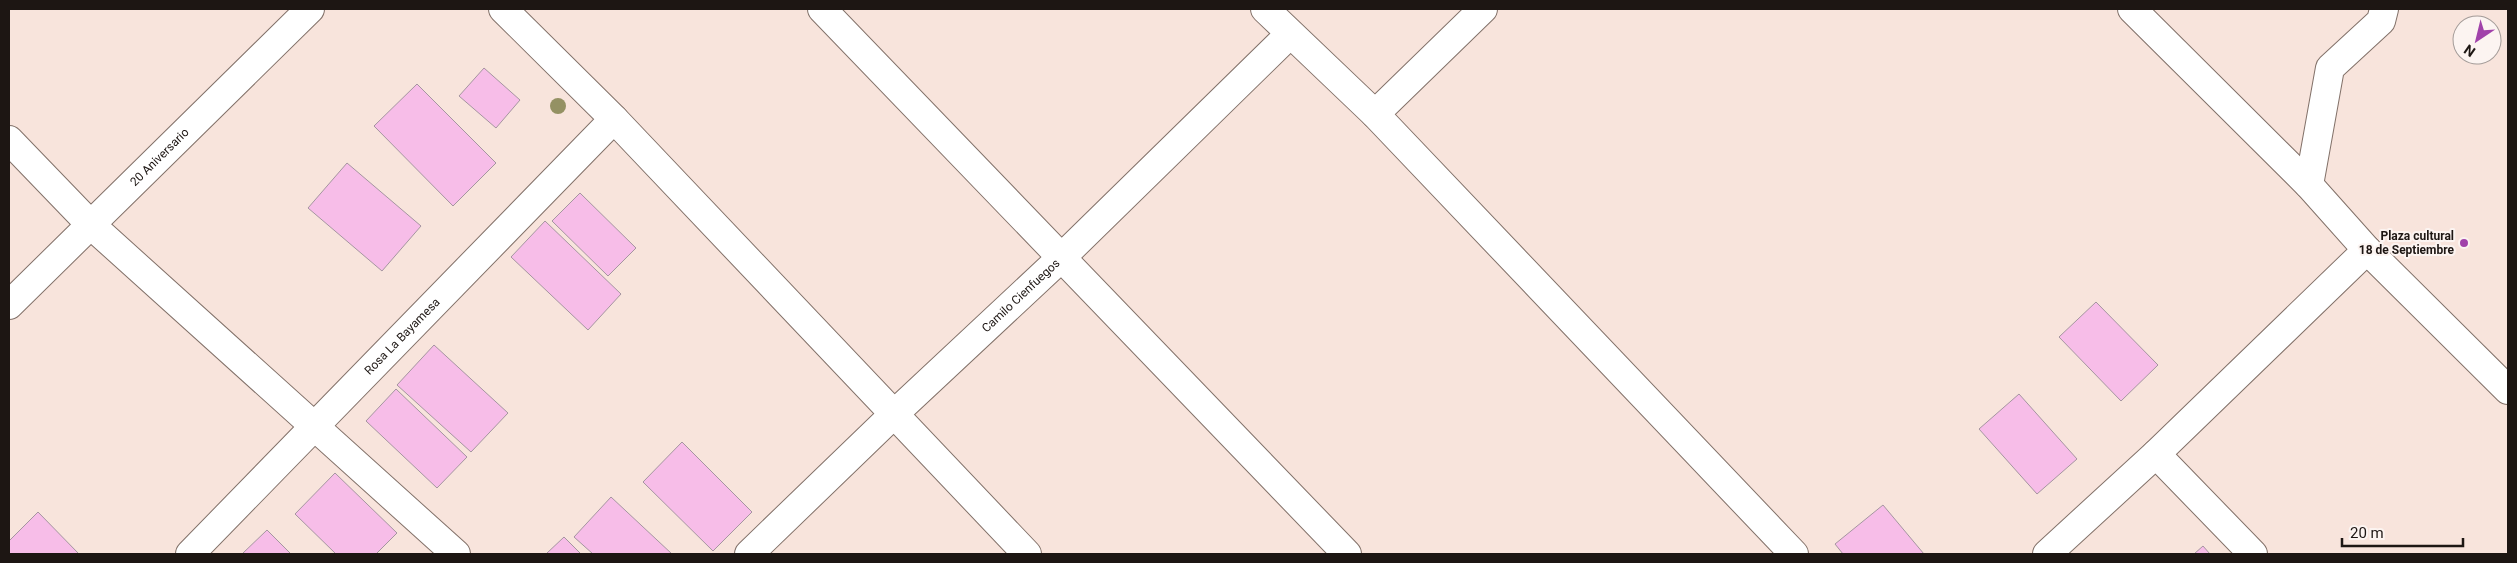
<svg xmlns="http://www.w3.org/2000/svg" width="2517" height="563" font-family="Roboto,sans-serif">
<style>
.building{fill:#f7bde8;stroke:#a595a0}
.lines{fill:none;stroke-linecap:round;stroke-linejoin:round}
.minor-casing{stroke:#827169;stroke-width:30}
.minor{stroke:#fff;stroke-width:28}
.tree{fill:#949163}
.poi-dot{fill:#a142aa;stroke:#fcf4f1;stroke-width:2}
.labels{text-anchor:middle;stroke-width:4;stroke-linejoin:round;paint-order:stroke}
.street-label{font-size:12px;fill:#1d1613;stroke:#fcf4f1}
.poi-label{font-size:12px;font-weight:bold;fill:#1d1613;stroke:#fcf4f1;text-anchor:end}
</style>
<rect width="100%" height="100%" fill="#f8e4dc"/>
<path class="building" d="M484,68L520,100L496,128L459,96Z
M417,84L496,163L453,206L374,126Z
M347,163L421,226L382,271L308,208Z
M580,193L636,248L608,276L552,221Z
M545,221L621,294L588,330L511,257Z
M2096,302L2158,365L2121,401L2059,337Z
M434,345L508,413L471,452L397,385Z
M396,389L467,457L437,488L366,421Z
M2019,394L2077,459L2037,494L1979,429Z
M682,442L752,512L713,551L643,482Z
M335,473L397,533L376,554H336L295,514Z
M611,497L672,554H593L574,537Z
M1883,505L1924,554H1843L1835,544Z
M38,512L79,554H11L9,552V541Z
M267,530L291,554H242Z
M564,537L581,554H546Z
M2203,546L2210,554H2194Z"/>
<g class="lines">
<defs>
<g id="minor">
<path d="M503,9L614,119L1027,554"/>
<path d="M822,9L1347,554"/>
<path d="M1265,9L1375,114L1794,554"/>
<path d="M2132,9L2309,185L2367,250L2508,390"/>
<path d="M1375,114L1483,9"/>
<path d="M9,140L91,225L456,554"/>
<path d="M2309,185L2330,68L2381,21L2384,9"/>
<path id="s1" d="M9,305L310,9"/>
<path d="M2156,454L2253,554"/>
<path id="s2" d="M190,554L614,119"/>
<path id="s3" d="M749,554L893,415L1061,258L1290,34"/>
<path d="M2047,554L2156,454L2367,250"/>
</g>
</defs>
<use href="#minor" class="minor-casing"/>
<use href="#minor" class="minor"/>
</g>
<circle class="tree" cx="558" cy="106" r="8"/>
<circle class="poi-dot" cx="2464" cy="243" r="5"/>
<g class="labels">
<g class="street-label">
<text dy="4" stroke="none"><textPath href="#s1" startOffset="211">20 Aniversario</textPath></text>
<text dy="4" stroke="none"><textPath href="#s3" startOffset="375">Camilo Cienfuegos</textPath></text>
<text dy="4" stroke="none"><textPath href="#s2" startOffset="304">Rosa La Bayamesa</textPath></text>
</g>
<g class="poi-label">
<text x="2454" y="240">Plaza cultural<tspan x="2454" dy="14">18 de Septiembre</tspan></text>
</g>
</g>
<rect width="2517" height="563" fill="none" stroke="#1d1613" stroke-width="20"/>
<g transform="translate(2477 40) rotate(215)"><circle r="24" fill="#fcf4f1" stroke="#a39b98"/>
<path d="M0-4L9 19L0 12L-9 19Z" fill="#a142aa"/>
<text y="-8" font-size="14" font-weight="bold" text-anchor="middle" fill="#1d1613">N</text>
</g>
<path d="M2342 538v8h121v-8" fill="none" stroke="#1d1613" stroke-width="2.5"/>
<text x="2350" y="538" font-size="15" fill="#1d1613" stroke="#fcf4f1" stroke-width="4" paint-order="stroke">20 m</text>
</svg>
